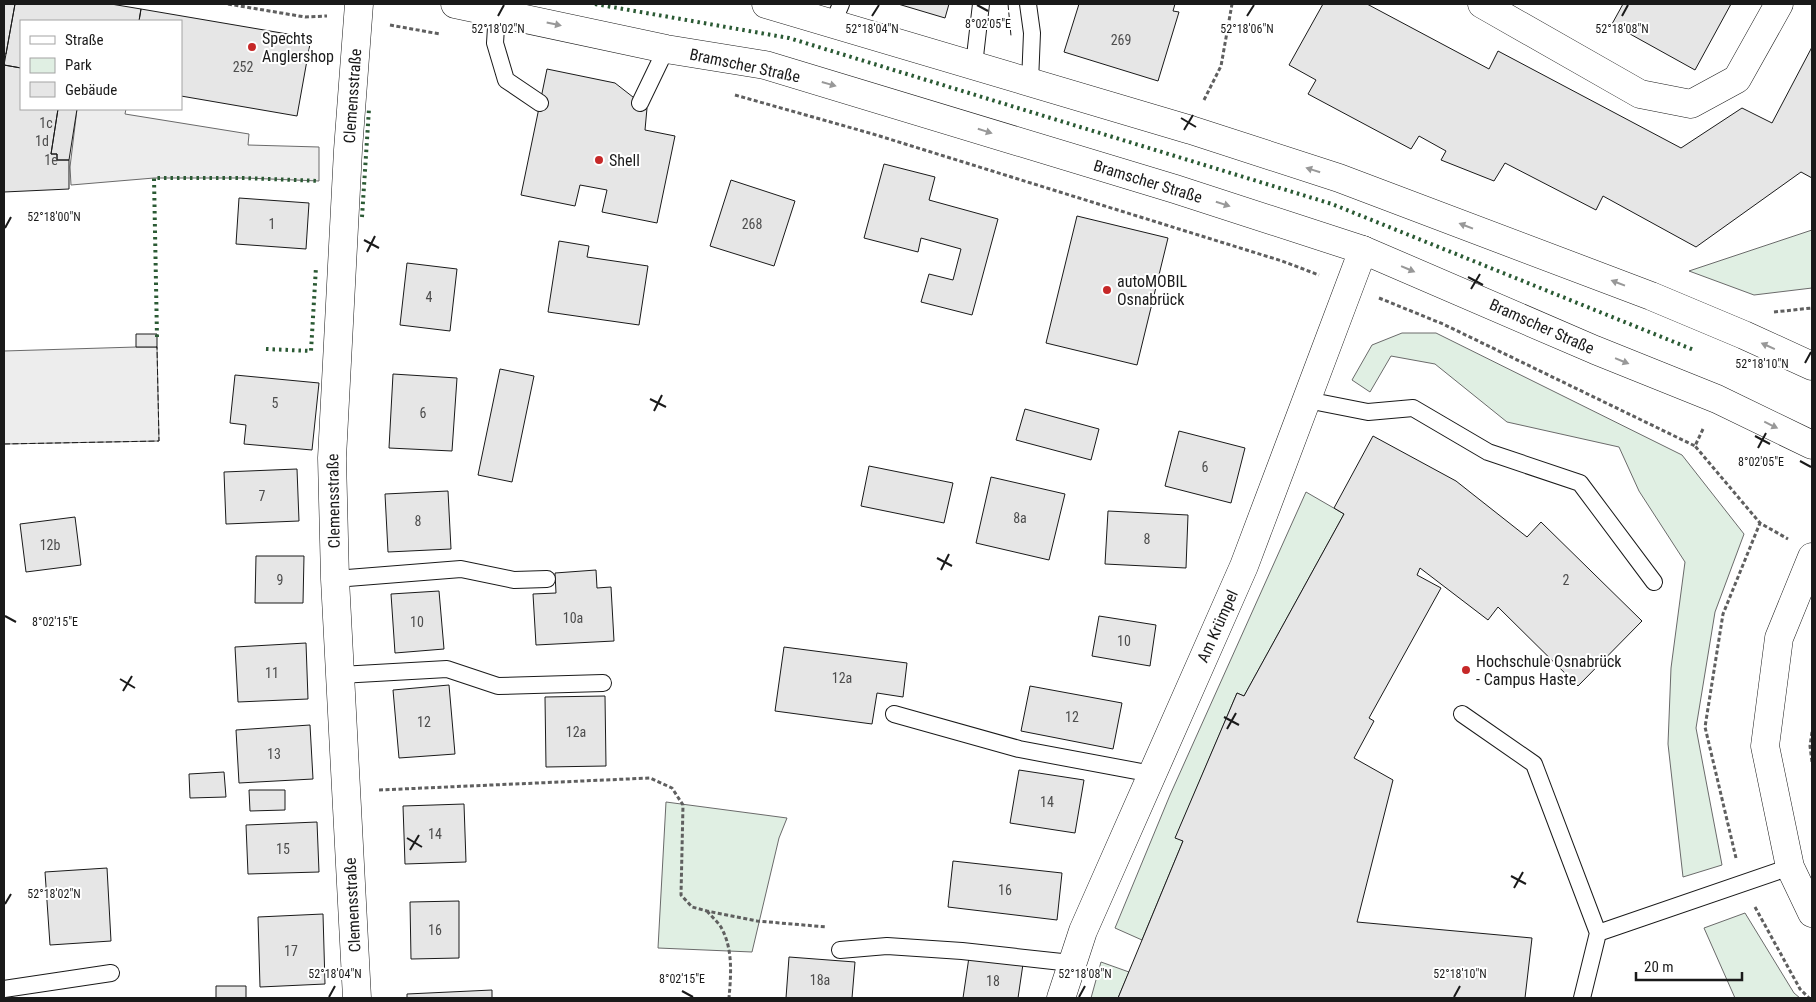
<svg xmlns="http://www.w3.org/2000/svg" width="1816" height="1002" font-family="'Roboto Condensed',sans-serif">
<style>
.green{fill:#e0efe3;stroke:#6a6a6a}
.parking{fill:#ededed;stroke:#6a6a6a}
.building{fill:#e6e6e6;stroke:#1a1a1a}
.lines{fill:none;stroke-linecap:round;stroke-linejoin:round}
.service-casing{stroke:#1a1a1a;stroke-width:18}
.minor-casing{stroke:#1a1a1a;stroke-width:29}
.tertiary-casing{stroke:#1a1a1a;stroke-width:29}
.primary-casing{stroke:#1a1a1a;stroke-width:29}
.path{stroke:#5f5f5f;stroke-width:3;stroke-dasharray:4 2.5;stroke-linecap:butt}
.service{stroke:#fff;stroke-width:16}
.minor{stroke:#fff;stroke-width:28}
.tertiary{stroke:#fff;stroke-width:28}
.primary{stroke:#fff;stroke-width:28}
.hedge{stroke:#2b5a34;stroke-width:4;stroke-dasharray:2.5 4;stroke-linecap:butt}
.fence{stroke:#1a1a1a;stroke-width:1;stroke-dasharray:6 2.5;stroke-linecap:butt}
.oneway{fill:#989898}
.ticks{fill:none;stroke:#1a1a1a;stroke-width:2}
.poi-dot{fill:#c62828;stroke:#fff;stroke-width:2}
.labels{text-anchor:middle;stroke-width:4;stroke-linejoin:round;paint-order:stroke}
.number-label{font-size:14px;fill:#4d4d4d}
.poi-label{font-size:16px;fill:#1a1a1a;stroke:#fff;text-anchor:start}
.street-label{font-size:16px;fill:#1a1a1a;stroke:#fff}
.ticks-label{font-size:12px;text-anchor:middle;fill:#1a1a1a;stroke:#fff;stroke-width:4;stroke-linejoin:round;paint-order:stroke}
</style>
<rect width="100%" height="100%" fill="#fff"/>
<path class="green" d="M1812,230V288L1754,295L1689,271Z
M1402,333H1436L1682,455L1744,534L1715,612L1696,728L1722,865L1683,877L1668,744L1671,668L1685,562L1639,491L1619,447L1507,422L1435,364L1391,356L1370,392L1352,380L1372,345Z
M1306,492L1344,514L1244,696L1237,693L1176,837L1183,841L1142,940L1115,928L1170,795Z
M666,802L787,818L779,838L752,952L658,948Z
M1745,913L1794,993L1800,998H1735L1704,928Z
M1101,962L1129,972L1118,998H1091Z"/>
<path class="parking" d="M77,109H126L125,114L249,134L248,145L319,147V181L245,178H154L71,185L70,167Z
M136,347H157L159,441L4,444V351Z"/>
<path class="building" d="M4,4H15L6,54H4Z
M15,4H111L141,9L139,21H21V68L4,65Z
M898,4H949L945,18Z
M1079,4H1175L1173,11L1179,12L1158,81L1064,52Z
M1323,4H1367L1489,69L1498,51L1681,148L1742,108L1772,123L1812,47V178L1801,172L1696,247L1603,196L1596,210L1505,163L1494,181L1441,160L1446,151L1419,136L1411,149L1308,94L1316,80L1289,65Z
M1623,4H1731L1695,70L1612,24Z
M141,9L311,38L297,116L181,96V21H139Z
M4,65L21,68V109H58L51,154H57V160H69V189L4,192Z
M547,69L615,83L647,108L645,130L675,136L657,223L602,212L607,190L580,185L575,206L521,195Z
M58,109H77L69,160H57V154H51Z
M884,164L935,177L929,200L998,219L972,315L921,302L929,274L953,280L961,249L921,238L918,252L864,238Z
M731,180L795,201L774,266L710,246Z
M239,198L309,203L306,249L236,244Z
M1077,216L1168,238L1137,365L1046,343Z
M559,241L589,246L587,257L648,266L639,325L548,312Z
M407,263L457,269L450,331L400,325Z
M136,334H157V347H136Z
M500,369L534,376L512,482L478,475Z
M393,374L457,378L452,451L389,448Z
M235,375L319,383L312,450L244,444L246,425L230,423Z
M1025,409L1099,429L1091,460L1016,440Z
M1179,431L1245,448L1231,503L1165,486Z
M1373,436L1456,481L1527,537L1541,522L1642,621L1578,686L1498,607L1488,620L1420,568L1417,575L1441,588L1369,718L1374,721L1354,758L1393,780L1357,922L1532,938L1525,998H1118L1183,841L1175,838L1237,693L1244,696L1344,514L1334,508Z
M869,466L953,483L944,523L861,506Z
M297,469L299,521L226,524L224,472Z
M991,477L1065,494L1049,560L976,543Z
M448,491L451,549L388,552L385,494Z
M1108,511L1188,515L1186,568L1105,564Z
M75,517L81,565L26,572L20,524Z
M256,556H304L303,603H255Z
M596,570L597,588L611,587L614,641L536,645L533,594L556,593L555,573Z
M439,591L444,649L395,653L391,594Z
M1099,616L1156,625L1150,666L1092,656Z
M306,643L308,699L238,702L235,647Z
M784,647L907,663L903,697L877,693L872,724L775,711Z
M449,685L455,754L399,758L393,690Z
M1030,686L1122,703L1113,749L1021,731Z
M605,696L606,766L546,767L545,697Z
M310,725L313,779L239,783L236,730Z
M1019,770L1084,780L1075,833L1010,823Z
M224,772L226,797L190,798L189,774Z
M249,790H285V810L250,811Z
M464,804L466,862L405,864L403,806Z
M317,822L319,872L248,874L246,825Z
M953,861L1062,873L1057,920L948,907Z
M107,868L111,941L50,945L45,872Z
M459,901V958L411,959L410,902Z
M323,914L325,984L260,987L258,917Z
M789,957L855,962L852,998H786Z
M969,957L1023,964L1018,998H963Z
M216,986H246V998H216Z
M492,990V998H407V994Z"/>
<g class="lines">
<defs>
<path id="service" d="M1028,4L1032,33L1030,82
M497,12L495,43L506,80L540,103
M833,23L841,4
M974,65L981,4
M640,103L666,49
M1307,400L1368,412L1413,408L1488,452L1580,483L1654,582
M335,579L461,569L514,580L547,579
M340,675L447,669L498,686L603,683
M894,714L1019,749L1152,774
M1462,714L1534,764L1598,933L1582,998
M1598,933L1790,867
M840,950L887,946L962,951L1071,963
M4,989L111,973"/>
<path id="minor" d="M1482,4L1640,94L1691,104L1737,79L1779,4
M357,998L335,579L332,458L348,150L359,4
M1061,998L1083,931L1244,566L1363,250"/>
<path id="tertiary" d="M1812,557L1779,638L1765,746L1790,867L1812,913"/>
<path id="primary" d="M455,4L666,49L765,65L1175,189L1363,250L1595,350L1717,399L1812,445
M766,4L1191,130L1339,178L1651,296L1744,335L1812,366"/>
</defs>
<use href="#service" class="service-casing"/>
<use href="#minor" class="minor-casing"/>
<use href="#tertiary" class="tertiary-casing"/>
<use href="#primary" class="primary-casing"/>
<path class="path" d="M228,4L305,17L327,16
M390,25L440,34
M735,95L873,134L1282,261L1319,275
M1204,100L1221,66L1232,4
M1379,298L1443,324L1695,446
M1774,312L1812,308
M1703,429L1695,446L1760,523L1788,539
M1812,732L1810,746L1812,762
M379,790L650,778L672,788L683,805L681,895L692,907L707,911L757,921L827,927
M1736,858L1705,727L1723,614L1760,523
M1755,907L1800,989L1809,998
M707,911C712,917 719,923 722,929C733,950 731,975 729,998"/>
<use href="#service" class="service"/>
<use href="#minor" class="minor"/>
<use href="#tertiary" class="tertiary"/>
<use href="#primary" class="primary"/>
<path class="hedge" d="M595,4L789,38L1332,204L1694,350
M362,217L369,109
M157,337L154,178H245L319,181
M266,349L311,351L316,267"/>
<path class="fence" d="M1008,4L1011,36
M4,444L159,441L157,347H156"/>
</g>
<defs><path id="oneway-solid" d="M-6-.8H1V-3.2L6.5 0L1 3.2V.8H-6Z" transform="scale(1.25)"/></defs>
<g class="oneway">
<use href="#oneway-solid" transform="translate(554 24) rotate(12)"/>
<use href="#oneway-solid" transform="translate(829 84) rotate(16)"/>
<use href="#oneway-solid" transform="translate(985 131) rotate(17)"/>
<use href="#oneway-solid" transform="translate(1313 170) rotate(-162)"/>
<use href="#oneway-solid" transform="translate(1223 204) rotate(18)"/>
<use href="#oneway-solid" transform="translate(1466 226) rotate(-159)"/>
<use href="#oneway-solid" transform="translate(1408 269) rotate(23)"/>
<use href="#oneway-solid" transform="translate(1618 283) rotate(-159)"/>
<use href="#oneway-solid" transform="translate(1768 346) rotate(-156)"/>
<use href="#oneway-solid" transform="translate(1622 361) rotate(22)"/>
<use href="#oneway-solid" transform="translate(1771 425) rotate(26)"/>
</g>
<path class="ticks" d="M977,5L988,11M498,16L504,5M872,16L879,5M1247,16L1254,5M1622,16L1628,5M1181,118L1196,127M1184,130L1193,115M5,228L11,217M364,240L379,248M367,252L375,236M1468,277L1483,285M1471,289L1480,274M1805,363L1811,352M650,399L666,407M654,411L662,395M1755,436L1770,444M1758,448L1766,433M1800,461L1811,467M937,558L952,566M941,570L949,554M5,616L16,622M120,679L135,688M123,691L132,676M1224,717L1239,725M1227,729L1236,713M407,838L422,847M410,850L419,835M1511,876L1526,884M1514,888L1523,872M5,904L11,894M682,991L693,997M329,997L335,986M1079,997L1085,986M1454,997L1460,986"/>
<g class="poi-dot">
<circle cx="252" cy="47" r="5"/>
<circle cx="599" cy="160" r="5"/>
<circle cx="1107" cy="290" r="5"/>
<circle cx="1466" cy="670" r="5"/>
</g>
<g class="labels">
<g class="number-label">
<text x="1121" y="45">269</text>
<text x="243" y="72">252</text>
<text x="46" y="128">1c</text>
<text x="42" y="146">1d</text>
<text x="51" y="165">1e</text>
<text x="272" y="229">1</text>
<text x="752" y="229">268</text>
<text x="429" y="302">4</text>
<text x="275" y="408">5</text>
<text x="423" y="418">6</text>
<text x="1205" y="472">6</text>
<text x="262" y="501">7</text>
<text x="1020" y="523">8a</text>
<text x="418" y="526">8</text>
<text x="1147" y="544">8</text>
<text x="50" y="550">12b</text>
<text x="280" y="585">9</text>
<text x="1566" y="585">2</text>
<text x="573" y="623">10a</text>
<text x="417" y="627">10</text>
<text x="1124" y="646">10</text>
<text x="272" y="678">11</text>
<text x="842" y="683">12a</text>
<text x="1072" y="722">12</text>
<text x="424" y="727">12</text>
<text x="576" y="737">12a</text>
<text x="274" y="759">13</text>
<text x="1047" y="807">14</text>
<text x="435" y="839">14</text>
<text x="283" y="854">15</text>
<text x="1005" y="895">16</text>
<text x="435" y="935">16</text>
<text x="291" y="956">17</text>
<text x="820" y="985">18a</text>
<text x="993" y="986">18</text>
</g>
<g class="poi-label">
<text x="262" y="44">Spechts<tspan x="262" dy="18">Anglershop</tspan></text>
<text x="609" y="166">Shell</text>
<text x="1117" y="287">autoMOBIL<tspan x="1117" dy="18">Osnabrück</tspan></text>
<text x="1476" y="667">Hochschule Osnabrück<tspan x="1476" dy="18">- Campus Haste</tspan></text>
</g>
<g class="street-label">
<text transform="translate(745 65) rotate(12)" y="6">Bramscher Straße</text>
<text transform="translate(352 96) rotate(-86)" y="6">Clemensstraße</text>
<text transform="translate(1148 181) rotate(17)" y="6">Bramscher Straße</text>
<text transform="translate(1542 326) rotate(24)" y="6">Bramscher Straße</text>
<text transform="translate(333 501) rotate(-91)" y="6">Clemensstraße</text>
<text transform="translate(1217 626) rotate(-66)" y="6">Am Krümpel</text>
<text transform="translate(352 905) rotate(-93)" y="6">Clemensstraße</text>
</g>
</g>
<g class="ticks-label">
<text x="988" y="28">8°02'05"E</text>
<text x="498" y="33">52°18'02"N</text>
<text x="872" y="33">52°18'04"N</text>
<text x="1247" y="33">52°18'06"N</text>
<text x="1622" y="33">52°18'08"N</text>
<text x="54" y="221">52°18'00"N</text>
<text x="1762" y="368">52°18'10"N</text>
<text x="1761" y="466">8°02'05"E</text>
<text x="55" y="626">8°02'15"E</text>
<text x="54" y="898">52°18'02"N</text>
<text x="335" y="978">52°18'04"N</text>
<text x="1085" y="978">52°18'08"N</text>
<text x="1460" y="978">52°18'10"N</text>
<text x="682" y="983">8°02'15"E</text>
</g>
<rect width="1816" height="1002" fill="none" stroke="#1a1a1a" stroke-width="10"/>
<rect x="20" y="20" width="162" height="90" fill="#ffffff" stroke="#a3a3a3"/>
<rect x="30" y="36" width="25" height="8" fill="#ffffff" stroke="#a3a3a3"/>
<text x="65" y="45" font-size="15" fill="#1a1a1a">Straße</text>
<rect x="30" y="58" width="25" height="15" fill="#e0efe3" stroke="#a3a3a3"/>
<text x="65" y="70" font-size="15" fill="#1a1a1a">Park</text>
<rect x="30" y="82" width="25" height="15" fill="#e6e6e6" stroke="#a3a3a3"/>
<text x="65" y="95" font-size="15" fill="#1a1a1a">Gebäude</text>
<path d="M1636 972v8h106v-8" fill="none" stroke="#1a1a1a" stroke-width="2.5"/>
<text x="1644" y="972" font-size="15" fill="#1a1a1a" stroke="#ffffff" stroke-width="4" paint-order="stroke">20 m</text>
</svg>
